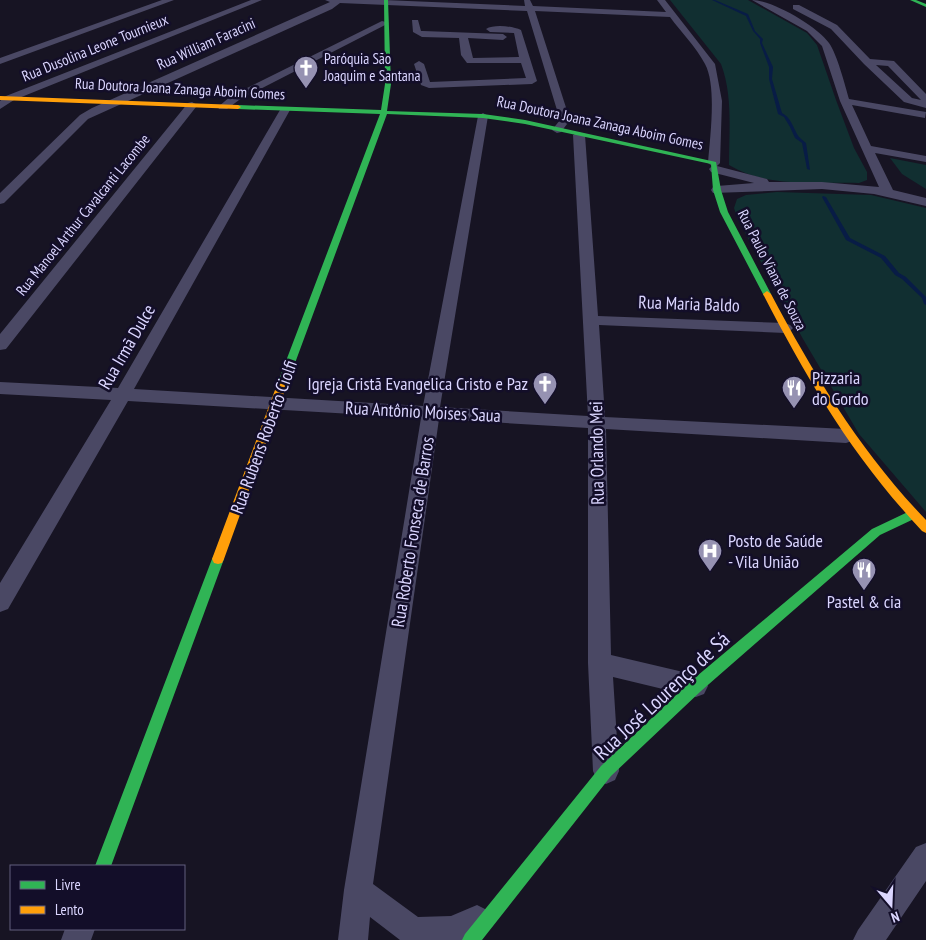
<svg xmlns="http://www.w3.org/2000/svg" width="926" height="940" font-family="'PT Sans Narrow',sans-serif">
<style>
.green{fill:#112f31}
.lines{fill:none;stroke-linecap:round;stroke-linejoin:round}
.stream{fill:#081c46;fill-rule:evenodd}
.street{fill:#4a4864;fill-rule:evenodd}
.fast{fill:#30b455;fill-rule:evenodd}
.slow{fill:#ff9f0a;fill-rule:evenodd}
.labels{text-anchor:middle;stroke-width:5;stroke-linejoin:round;paint-order:stroke}
.far-street-label{font-size:15px;fill:#dbd6ff;stroke:#130e29}
.far-poi-label{font-size:15px;fill:#dbd6ff;stroke:#130e29;text-anchor:start}
.street-label{font-size:18px;fill:#dbd6ff;stroke:#130e29}
.poi-label{font-size:18px;fill:#dbd6ff;stroke:#130e29;text-anchor:start}
.near-street-label{font-size:21px;fill:#dbd6ff;stroke:#130e29}
</style>
<rect width="100%" height="100%" fill="#171423"/>
<path class="green" d="M670,0H748L807,33L817,45L836,100L854,148L867,172V180L859,183C816,182 767,188 729,165C729,131 733,96 721,64Z
M890,158L926,165V189L902,174Z
M777,192L871,195L926,208V512L859,434L803,339L738,220L734,208L737,199L746,195Z"/>
<g class="lines">
<path class="stream" d="M712,0H715L748,14L755,31L763,39L762,43L773,67L772,79L782,113C790,117 793,126 797,134C799,138 803,140 806,143L810,170L807,169L802,143L795,138L790,127L784,117L778,114L769,79V67L760,43V39L753,31L746,16Z
M823,196L826,197L850,238L885,256L899,273L906,277L926,297V305L924,304L922,298L902,279L895,275L881,258L846,240L822,197Z"/>
<path class="street" d="M162,0H174L0,64V58Z
M251,0H262L14,100L0,109V101L6,96Z
M325,0H384L525,6L524,0H530L533,6L666,12L657,0H665L715,64L722,101L720,163L717,166L767,179L769,182H822L879,187L840,101L822,46L807,31L752,0C772,0 817,26 829,43C837,54 845,85 849,99L926,112L925,118L852,105L871,146L926,156V162L875,153L893,190L926,198V206L874,194L822,189L713,193L711,190L713,187L717,186L754,183L711,172L709,169L712,166L708,163C710,137 717,86 705,64C696,47 681,32 670,17L535,11L570,120L561,132L557,133L552,130L560,120L527,11L340,3L332,9L88,119L4,203L0,204V193L80,115L92,108L330,2Z
M793,5H799L837,25L870,59L894,61L926,94V108L904,102L864,64L831,29L793,9ZM876,65L888,66L921,100L912,98Z
M412,20H418L421,31H423L503,34L507,37L503,40L468,38L473,58L519,57L514,33L490,32L486,29C494,24 512,26 521,30L537,81L532,84L429,88L421,85L414,64L419,61L424,64L430,82L526,78L521,63H467L461,55L459,38L422,37L413,32Z
M382,21L389,23L239,100L227,109H219L218,107L231,96Z
M192,102L197,105L196,107L6,349L0,350V334L188,103Z
M285,107L290,110L134,389L423,406L478,116L483,113L488,116L440,407L588,416L573,135L579,132L585,135L598,316L785,323L790,325L793,328L790,331L785,333L599,325L605,417L846,429L852,431L855,436L852,441L846,443L606,429L611,655L696,675L704,678L708,686L704,694L696,697L613,677L619,771L615,780L606,784L597,780L593,771L588,663V428L439,419L373,884L418,917L451,916L477,905L487,910L492,920L487,930L465,940H400L370,917L368,940H338L344,890L421,418L128,401L8,609L0,612V583L111,400L0,394V382L118,388L280,110Z
M926,843V881L886,940H853L858,930L916,847Z
M65,929H95L91,940H61Z"/>
<path class="fast" d="M384,0H388L391,84L387,111L483,114L525,120L716,162L721,190L728,212L771,294L770,296H764L763,294L720,212L713,190L711,164L525,124L483,118L387,114L288,382L287,384H279L278,382L380,114L238,109L235,107L238,105L381,110L385,84Z
M910,0H916L926,4V7Z
M912,510L916,512L918,515L916,518L880,535L701,691L611,776L482,940H462L465,934L601,766L691,681L872,529Z
M218,554L222,555L224,559L111,866H95L212,559L214,555Z"/>
<path class="slow" d="M0,96L238,105L241,107L238,109L0,100Z
M767,291L771,294C815,377 861,452 926,520V533L922,531C853,457 809,383 763,294Z
M283,379L288,382L224,559L222,563L218,564L214,563L212,559L278,382Z"/>
</g>
<defs>
<symbol id="church-pin" viewBox="-11 -11 22 30"><path d="M0 17L-7.5 6A9.5 9.5 0 1 1 7.5 6Z" fill="#9692b2" stroke="#130e29"/><path d="M-1.2-6h2.4v3.5h3.3v2.4h-3.3V6h-2.4V-.1h-3.3v-2.4h3.3Z" fill="#fff"/></symbol>
<symbol id="restaurant-pin" viewBox="-11 -11 22 30"><path d="M0 17L-7.5 6A9.5 9.5 0 1 1 7.5 6Z" fill="#9692b2" stroke="#130e29"/><path d="M-5-6h1v4h1v-4h1v4h1v-4h1v5L-1.5 .5V6h-2V.5L-5-1ZM5-6V6H3V1.5H1.5Q1.5-4 5-6Z" fill="#fff"/></symbol>
<symbol id="hospital-pin" viewBox="-11 -11 22 30"><path d="M0 17L-7.5 6A9.5 9.5 0 1 1 7.5 6Z" fill="#9692b2" stroke="#130e29"/><path d="M-5-5h3v3.5h4V-5h3V5h-3V1.5h-4V5h-3Z" fill="#fff"/></symbol>
</defs>
<g fill-rule="evenodd">
<use href="#church-pin" x="292" y="54" width="28" height="38"/>
<use href="#church-pin" x="531" y="370" width="28" height="38"/>
<use href="#restaurant-pin" x="780" y="374" width="28" height="38"/>
<use href="#hospital-pin" x="696" y="537" width="28" height="38"/>
<use href="#restaurant-pin" x="850" y="556" width="28" height="38"/>
</g>
<g class="labels">
<g class="far-street-label">
<text transform="translate(206 44) rotate(-24)" y="5">Rua William Faracini</text>
<text transform="translate(95 48) rotate(-22)" y="5">Rua Dusolina Leone Tournieux</text>
<text transform="translate(180 89) rotate(3)" y="5">Rua Doutora Joana Zanaga Aboim Gomes</text>
<text transform="translate(600 123) rotate(12)" y="5">Rua Doutora Joana Zanaga Aboim Gomes</text>
<text transform="translate(83 215) rotate(-51)" y="5">Rua Manoel Arthur Cavalcanti Lacombe</text>
<text transform="translate(772 270) rotate(63)" y="5">Rua Paulo Viana de Souza</text>
</g>
<g class="far-poi-label">
<text x="324" y="64">Paróquia São<tspan x="324" dy="17">Joaquim e Santana</tspan></text>
</g>
<g class="street-label">
<text transform="translate(689 304) rotate(2)" y="6">Rua Maria Baldo</text>
<text transform="translate(127 347) rotate(-60)" y="6">Rua Irmã Dulce</text>
<text transform="translate(423 412) rotate(3)" y="6">Rua Antônio Moises Saua</text>
<text transform="translate(264 437) rotate(-70)" y="6">Rua Rubens Roberto Ciolfi</text>
<text transform="translate(597 453) rotate(-91)" y="6">Rua Orlando Mei</text>
<text transform="translate(413 532) rotate(-81)" y="6">Rua Roberto Fonseca de Barros</text>
</g>
<g class="poi-label">
<text x="812" y="384">Pizzaria<tspan x="812" dy="21">do Gordo</tspan></text>
<text x="528" y="390" text-anchor="end">Igreja Cristã Evangelica Cristo e Paz</text>
<text x="728" y="547">Posto de Saúde<tspan x="728" dy="21">- Vila União</tspan></text>
<text x="864" y="608" text-anchor="middle">Pastel &amp; cia</text>
</g>
<g class="near-street-label">
<text transform="translate(662 696) rotate(-43)" y="7">Rua José Lourenço de Sá</text>
</g>
</g>
<rect x="10" y="865" width="175" height="65" fill="#130e29" stroke="#635e7f"/>
<rect x="20" y="881" width="25" height="8" fill="#30b455" stroke="#635e7f"/>
<text x="55" y="890" font-size="15" fill="#dbd6ff">Livre</text>
<rect x="20" y="906" width="25" height="8" fill="#ff9f0a" stroke="#635e7f"/>
<text x="55" y="915" font-size="15" fill="#dbd6ff">Lento</text>
<g transform="translate(891 905) rotate(161)" stroke="#130e29" stroke-width="4" paint-order="stroke">
<path d="M0-4L9 19L0 12L-9 19Z" fill="#dbd6ff"/>
<text y="-8" font-size="14" font-weight="bold" text-anchor="middle" fill="#dbd6ff">N</text>
</g>
</svg>
